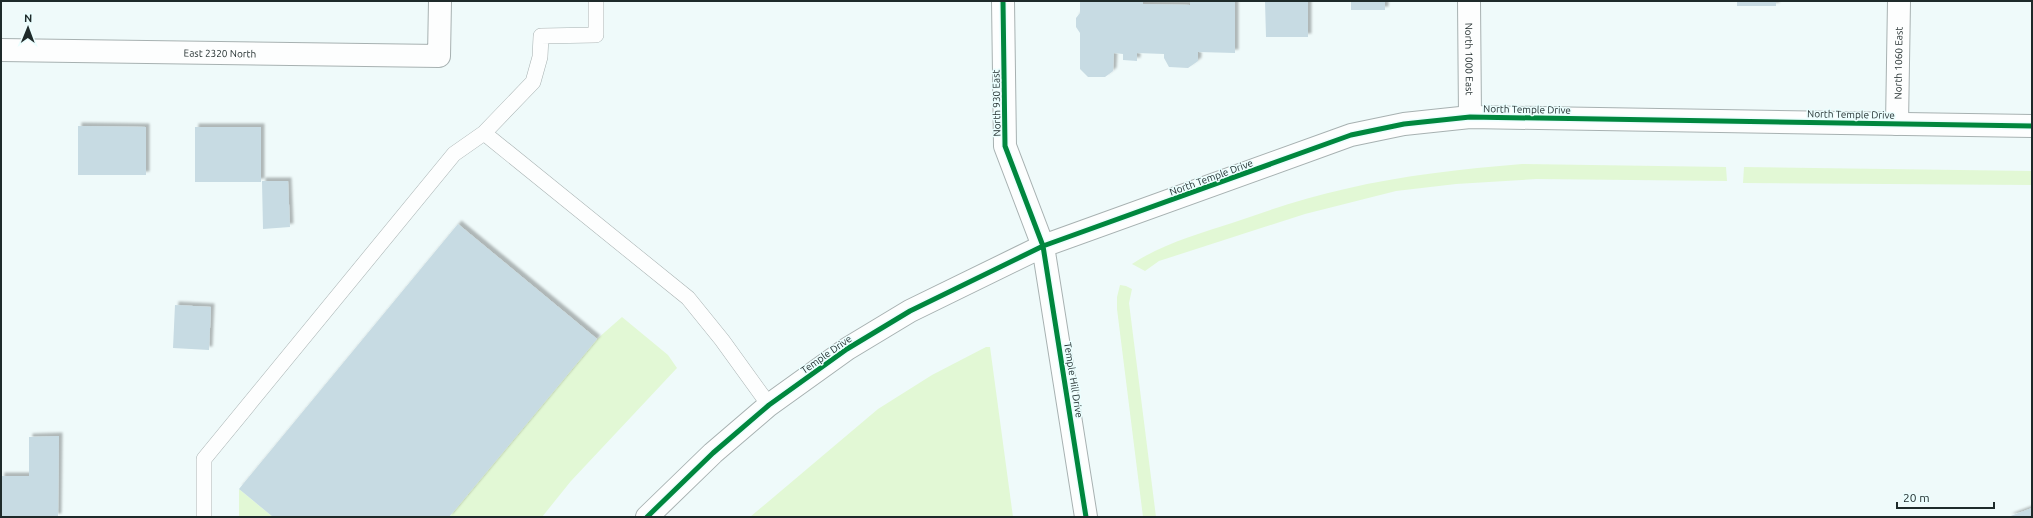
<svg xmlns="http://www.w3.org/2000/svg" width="2033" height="518" font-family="Ubuntu,sans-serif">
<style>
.green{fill:#e2f8d5}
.building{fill:#c7dbe3;filter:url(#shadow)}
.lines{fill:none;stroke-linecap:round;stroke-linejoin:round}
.service-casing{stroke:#a7b1b1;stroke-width:16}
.minor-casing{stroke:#a7b1b1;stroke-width:24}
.tertiary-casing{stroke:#a7b1b1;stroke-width:24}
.service{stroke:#fdfefe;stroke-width:15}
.minor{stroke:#fdfefe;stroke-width:22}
.tertiary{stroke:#fdfefe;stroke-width:22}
.cycleway-casing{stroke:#ebfefe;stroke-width:8}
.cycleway{stroke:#00873e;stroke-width:5}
.labels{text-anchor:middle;stroke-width:3;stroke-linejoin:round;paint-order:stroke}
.street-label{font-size:10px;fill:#1e2a2a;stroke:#ebfefe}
</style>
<defs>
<filter id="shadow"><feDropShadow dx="3.5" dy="-3.5" stdDeviation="1" flood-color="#0004"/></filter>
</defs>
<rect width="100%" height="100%" fill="#effafa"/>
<path class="green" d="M1522,164L1726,167L1727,181L1536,179L1456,184L1396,191L1305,214L1159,261L1145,271L1132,264C1162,244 1198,234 1232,223C1270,210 1307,197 1345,189C1404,175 1462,169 1522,164Z
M1744,167L2032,171V185L1743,183Z
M1120,285L1126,286L1132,289L1129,303L1156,517H1143L1117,309V297Z
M622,317L668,355L677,368L571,481L542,517H449L597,339Z
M986,347H990L1013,517H750L878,409L932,375Z
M239,489L273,517H239Z"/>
<path class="building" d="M1080,1H1143V4L1190,5V1H1235V53L1198,52V61L1188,68L1169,67L1164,58V54L1137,53V61L1123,60V54L1114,53L1113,71L1105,77H1088L1080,69V33L1076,27V18L1080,13Z
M1265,1H1318L1308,2V37H1266Z
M1351,1H1385V10H1351Z
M1737,1H1776V6H1737Z
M78,126L146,127V175H78Z
M195,127H261V182H195Z
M262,181H288L290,227L263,229Z
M458,224L597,339L449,517H273L239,489Z
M175,305L211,307L209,350L173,348Z
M59,436L58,517H1V476H29V437Z
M2032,508V517H2008Z"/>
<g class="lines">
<defs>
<path id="service" d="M484,133L688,298L722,340L769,405
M204,517V459L454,154L484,133L533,82L540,57L541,36L596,35V1"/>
<g id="minor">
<path d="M1003,1L1005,146L1043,246"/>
<path id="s1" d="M1469,1L1470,117"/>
<path id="s2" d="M1,50L439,56L440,1"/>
<path id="s3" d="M1897,124L1899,1"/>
</g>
<path id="tertiary" d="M1043,246L1086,517
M647,517L713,453L769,405L847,349L910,311L1043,246L1351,135L1404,124L1470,117L2032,126"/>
</defs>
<use href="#service" class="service-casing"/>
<use href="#minor" class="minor-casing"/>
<use href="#tertiary" class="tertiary-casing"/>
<use href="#service" class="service"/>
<use href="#minor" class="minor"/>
<use href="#tertiary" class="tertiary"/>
<defs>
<path id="cycleway" d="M1003,1L1005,146L1043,246L1086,517
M647,517L713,453L769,405L847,349L910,311L1043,246L1351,135L1404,124L1470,117L2032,126"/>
</defs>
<use href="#cycleway" class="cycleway-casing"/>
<use href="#cycleway" class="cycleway"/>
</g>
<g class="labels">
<g class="street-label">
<text dy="4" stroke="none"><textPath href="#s2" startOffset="219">East 2320 North</textPath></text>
<text dy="4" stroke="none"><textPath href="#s1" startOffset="58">North 1000 East</textPath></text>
<text dy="4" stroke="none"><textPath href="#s3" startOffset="61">North 1060 East</textPath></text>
<text transform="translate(996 103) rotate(-91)" y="4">North 930 East</text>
<text transform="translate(1527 109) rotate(1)" y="4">North Temple Drive</text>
<text transform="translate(1851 114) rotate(1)" y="4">North Temple Drive</text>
<text transform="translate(1211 177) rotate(-20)" y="4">North Temple Drive</text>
<text transform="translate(826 354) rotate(-35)" y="4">Temple Drive</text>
<text transform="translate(1074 380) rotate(81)" y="4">Temple Hill Drive</text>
</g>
</g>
<rect width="2033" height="518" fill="none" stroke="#1e2a2a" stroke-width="4"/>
<g transform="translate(28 28) rotate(1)" stroke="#ebfefe" stroke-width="3" paint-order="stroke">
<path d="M0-3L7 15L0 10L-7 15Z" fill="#1e2a2a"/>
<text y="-6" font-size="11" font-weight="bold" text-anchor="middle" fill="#1e2a2a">N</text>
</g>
<path d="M1897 502v6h97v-6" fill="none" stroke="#1e2a2a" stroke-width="2"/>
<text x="1903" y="502" font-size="12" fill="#1e2a2a" stroke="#ebfefe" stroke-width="3" paint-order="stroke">20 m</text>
</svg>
